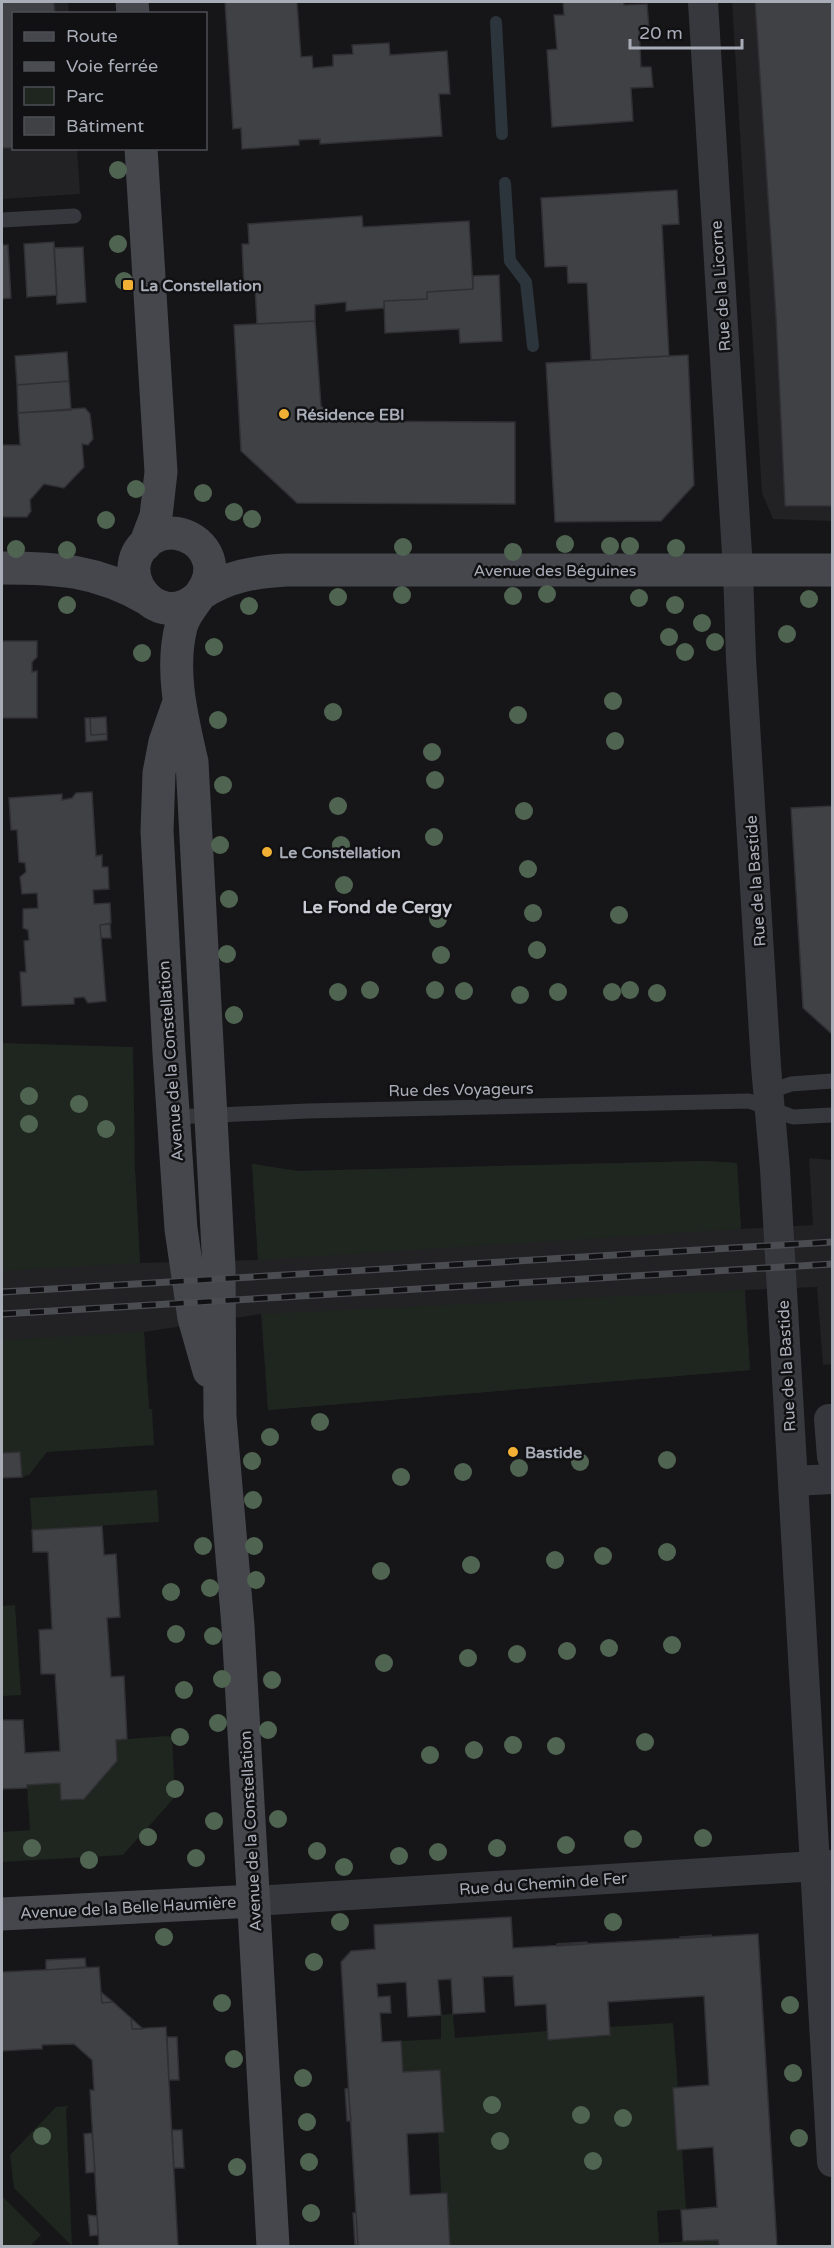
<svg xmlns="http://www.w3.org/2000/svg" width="834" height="2248" font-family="'Varela Round',sans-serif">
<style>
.built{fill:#222225}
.green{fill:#1e261f}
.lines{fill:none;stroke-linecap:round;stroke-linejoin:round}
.stream{stroke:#2c353c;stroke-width:12}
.building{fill:#404145;stroke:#303034;stroke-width:1.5}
.lane{stroke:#37383d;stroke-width:15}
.street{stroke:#37383d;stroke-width:30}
.secondary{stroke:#45474d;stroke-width:33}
.rail-casing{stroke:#4a4c52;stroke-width:7}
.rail{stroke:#111113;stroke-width:4.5;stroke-dasharray:14;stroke-linecap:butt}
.tree{fill:#506452}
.poi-dot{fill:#f2b134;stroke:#111113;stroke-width:2}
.labels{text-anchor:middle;stroke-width:5;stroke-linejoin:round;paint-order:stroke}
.poi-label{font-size:16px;font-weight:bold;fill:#a8adb8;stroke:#111113;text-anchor:start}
.street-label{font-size:16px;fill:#a8adb8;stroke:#111113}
.neighbourhood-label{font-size:18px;font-weight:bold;fill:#c9ccd4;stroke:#111113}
</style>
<rect width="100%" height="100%" fill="#161618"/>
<path class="built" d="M2,2H68L69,13L14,14V148L77,149L80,194L2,199Z
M732,2H832V521L773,519L762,493Z
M809,1158L832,1160V1364L823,1365L817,1287L745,1290L750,1370L268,1410L261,1314L144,1332L149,1409L2,1424V1179L135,1170L140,1263L258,1260L252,1164L298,1171L703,1161L737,1163L741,1229L813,1225Z"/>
<path class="green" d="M2,1043L133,1047L135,1170L140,1263L2,1271Z
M703,1161L737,1163L741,1229L258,1260L252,1164L298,1171Z
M744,1290L750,1370L268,1410L262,1314Z
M144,1332L149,1409H152L154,1445L47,1452L29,1475L22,1477L20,1452L2,1453V1340Z
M157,1490L159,1522L32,1530L30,1498Z
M15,1605L21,1695L2,1696V1606Z
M166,1736L172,1737L175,1797L123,1855L2,1862V1832L30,1830L27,1785L60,1783L83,1799L117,1761L116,1740Z
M453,2014L455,2038L548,2031V2040L609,2036V2027L673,2023L678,2088H674L682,2149L686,2209L657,2211L659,2243L718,2240L719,2246H450L447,2193H441L438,2132L444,2131L440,2070L403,2072L401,2041L441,2039V2015Z
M69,2106L66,2109L72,2246L14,2188L10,2155L56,2107Z
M2,2196L41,2235L30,2246H2Z"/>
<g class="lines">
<path class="stream" d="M496,22L502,134
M505,183L510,261L526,282L533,346"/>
</g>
<path class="building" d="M2,2H54L55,14H14V148H2Z
M225,2H297L301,57L312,56L313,68L333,66V55L353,54L352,45L389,43L390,55L447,51L450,94H439L442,136L320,144V139L299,140V145L242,149L241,128L233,129Z
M563,2H624V5L647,4L649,28H639L641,67H651L653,87L631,88L633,121L552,127L547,50L557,49L554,15H564Z
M755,2H832V506H785L776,317Z
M677,190L679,224L662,225L669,356L591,360L587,283H568L567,266L545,267L541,198Z
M362,216L363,227L469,221L473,289L427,292V299L384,301V308L346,311V302L315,305V321L257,324L255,287L244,288L242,244H249L248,224Z
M54,242L57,295L27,297L24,244Z
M2,245H8L11,298L2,299Z
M83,247L86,302L57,304L54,248Z
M499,275L502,341L460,343L459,329L385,333L384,301L427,299V292L473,289V276Z
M315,321L321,406L338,421L515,422V504L297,503L241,451L234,325Z
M67,352L69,381L17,385L15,356Z
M688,355L694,485L661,521L555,522L546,363Z
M69,381L71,410L18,413L17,385Z
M85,408L90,414L93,439L88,445L82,444L84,467L64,488L44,484L30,500L31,511L27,517H2V445H20L18,413Z
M2,641H37V657L32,662V672L37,671V718H2Z
M106,717L107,734L91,735L90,718Z
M85,718H90L91,735L107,734V740L86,742Z
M92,792L96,856L102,855V867H108L109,889L93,890L94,904L110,903L111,923L100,925L106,1001L88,1003L84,997L74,998V1004L22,1006L20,972H26L24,941L29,940L28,930L23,928V909L38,908L37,893L22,894L20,877L26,872L25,863L19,862L17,830H11L9,798L62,794V800L72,798L76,793Z
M832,806V1034L803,1008L791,808Z
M110,924L111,938H101L100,925Z
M20,1452L22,1477L2,1478V1453Z
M102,1526L104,1555L116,1554L120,1617L107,1618L111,1677L124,1676L127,1739L116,1740L117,1761L84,1799L61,1800L60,1783L27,1785V1788L2,1789V1720H23L25,1753L60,1751L55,1674H41L39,1630L52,1629L48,1552H33L32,1530Z
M511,1917L513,1948L758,1934L777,2246H719L718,2240L683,2241L681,2210L717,2207L713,2147L677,2150L673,2088L709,2085L704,1996L608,2002L610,2035L548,2040L546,2004L515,2006L513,1976L483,1977L485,2012L453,2014L451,1979L438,1980L441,2015L408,2017L406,1982L377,1984L378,1997L390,1996L391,2013H380L382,2042L401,2041L403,2072L440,2070L444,2132L407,2134L410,2195L447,2193L450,2246H358L341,1962L351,1951L375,1949L374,1925Z
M711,1935V1936L680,1938V1937Z
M587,1942V1944L557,1946V1944Z
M85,1958L86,1967L46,1970V1960Z
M99,1967L102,2003L113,2002L131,2018L132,2029L166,2027L178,2246H99L90,2090H94L92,2060L74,2044L42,2045V2049H35L2,2051V1972Z
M101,1992L113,2002L102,2003Z
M131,2018L143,2029H132Z
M167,2037H177L179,2080H169Z
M348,2088L351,2121H347L345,2089Z
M172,2130H182L184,2168H174Z
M92,2133L95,2172L86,2173L84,2134Z
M353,2213H356L358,2245H355Z
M88,2215L97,2216L98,2235L90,2236Z"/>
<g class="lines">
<path class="lane" d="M2,220L74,216
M766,1093L791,1084L832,1081
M174,1117L307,1111L749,1101L793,1117L832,1115"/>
<path class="street" d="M703,2L738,570L741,659L766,1066L775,1169L832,2162
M829,1419L832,1457
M793,1481L832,1479
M254,1901L832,1865"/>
<path class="secondary" d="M132,2L133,14
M141,148L161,472L156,516L145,545
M2,568C58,568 97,570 147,599
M201,594C227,576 255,572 286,570H832
M196,599C155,633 108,568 151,539C172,525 203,537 209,562C215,589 187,603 181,627C170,672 182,718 192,762L219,1268L220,1417L238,1626L273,2246
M178,705L165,742L159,773L157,831L169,1053L181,1229L194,1318L209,1371
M2,1914L254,1901"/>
<defs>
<path id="rail" d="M2,1292L832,1242
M2,1314L832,1264"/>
</defs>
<use href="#rail" class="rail-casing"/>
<use href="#rail" class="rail"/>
</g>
<g class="tree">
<circle cx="118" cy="170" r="9"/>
<circle cx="118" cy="244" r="9"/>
<circle cx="124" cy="281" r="9"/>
<circle cx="136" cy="489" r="9"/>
<circle cx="203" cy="493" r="9"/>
<circle cx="234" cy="512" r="9"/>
<circle cx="252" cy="519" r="9"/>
<circle cx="106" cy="520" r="9"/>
<circle cx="565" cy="544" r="9"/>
<circle cx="610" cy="546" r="9"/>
<circle cx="630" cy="546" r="9"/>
<circle cx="403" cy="547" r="9"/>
<circle cx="676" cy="548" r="9"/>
<circle cx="16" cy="549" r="9"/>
<circle cx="67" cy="550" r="9"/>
<circle cx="513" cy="552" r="9"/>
<circle cx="547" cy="594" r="9"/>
<circle cx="402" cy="595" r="9"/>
<circle cx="513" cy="596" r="9"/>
<circle cx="338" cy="597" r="9"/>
<circle cx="639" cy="598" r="9"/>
<circle cx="809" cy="599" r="9"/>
<circle cx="67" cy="605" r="9"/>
<circle cx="675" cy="605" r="9"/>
<circle cx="249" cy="606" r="9"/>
<circle cx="702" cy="623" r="9"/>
<circle cx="787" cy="634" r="9"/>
<circle cx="669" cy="637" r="9"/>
<circle cx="715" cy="642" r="9"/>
<circle cx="214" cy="647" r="9"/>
<circle cx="685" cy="652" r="9"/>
<circle cx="142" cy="653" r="9"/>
<circle cx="613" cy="701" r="9"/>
<circle cx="333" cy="712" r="9"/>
<circle cx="518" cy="715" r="9"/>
<circle cx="218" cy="720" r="9"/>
<circle cx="615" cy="741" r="9"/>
<circle cx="432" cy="752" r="9"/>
<circle cx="435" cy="780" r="9"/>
<circle cx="223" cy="785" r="9"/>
<circle cx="338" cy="806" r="9"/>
<circle cx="524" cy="811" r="9"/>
<circle cx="434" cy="837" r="9"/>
<circle cx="220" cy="845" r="9"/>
<circle cx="341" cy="845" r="9"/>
<circle cx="528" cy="869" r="9"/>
<circle cx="344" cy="885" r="9"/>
<circle cx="229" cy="899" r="9"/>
<circle cx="533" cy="913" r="9"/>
<circle cx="619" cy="915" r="9"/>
<circle cx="438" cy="919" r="9"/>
<circle cx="537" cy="950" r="9"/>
<circle cx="227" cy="954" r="9"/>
<circle cx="441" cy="955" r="9"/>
<circle cx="370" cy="990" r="9"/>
<circle cx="435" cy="990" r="9"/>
<circle cx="630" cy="990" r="9"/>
<circle cx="464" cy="991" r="9"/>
<circle cx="338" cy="992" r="9"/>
<circle cx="558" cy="992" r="9"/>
<circle cx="612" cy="992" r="9"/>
<circle cx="657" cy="993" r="9"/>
<circle cx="520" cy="995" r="9"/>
<circle cx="234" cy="1015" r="9"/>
<circle cx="29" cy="1096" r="9"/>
<circle cx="79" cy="1104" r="9"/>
<circle cx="29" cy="1124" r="9"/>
<circle cx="106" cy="1129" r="9"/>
<circle cx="320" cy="1422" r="9"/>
<circle cx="270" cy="1437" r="9"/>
<circle cx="667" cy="1460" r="9"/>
<circle cx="252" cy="1461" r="9"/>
<circle cx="580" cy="1462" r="9"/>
<circle cx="519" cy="1468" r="9"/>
<circle cx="463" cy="1472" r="9"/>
<circle cx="401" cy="1477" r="9"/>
<circle cx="253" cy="1500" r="9"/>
<circle cx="203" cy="1546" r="9"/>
<circle cx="254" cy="1546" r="9"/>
<circle cx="667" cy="1552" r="9"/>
<circle cx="603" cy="1556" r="9"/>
<circle cx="555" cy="1560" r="9"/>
<circle cx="471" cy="1565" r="9"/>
<circle cx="381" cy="1571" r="9"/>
<circle cx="256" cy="1580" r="9"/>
<circle cx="210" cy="1588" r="9"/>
<circle cx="171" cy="1592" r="9"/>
<circle cx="176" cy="1634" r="9"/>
<circle cx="213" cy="1636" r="9"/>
<circle cx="672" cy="1645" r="9"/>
<circle cx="609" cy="1648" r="9"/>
<circle cx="567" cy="1651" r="9"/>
<circle cx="517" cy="1654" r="9"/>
<circle cx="468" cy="1658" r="9"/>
<circle cx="384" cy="1663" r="9"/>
<circle cx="222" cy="1679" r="9"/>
<circle cx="272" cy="1680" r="9"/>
<circle cx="184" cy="1690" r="9"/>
<circle cx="218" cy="1723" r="9"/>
<circle cx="268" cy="1730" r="9"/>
<circle cx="180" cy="1737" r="9"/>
<circle cx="645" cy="1742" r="9"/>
<circle cx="513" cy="1745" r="9"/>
<circle cx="556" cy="1746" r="9"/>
<circle cx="474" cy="1750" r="9"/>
<circle cx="430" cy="1755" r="9"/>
<circle cx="175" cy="1789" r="9"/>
<circle cx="278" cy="1819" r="9"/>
<circle cx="214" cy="1821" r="9"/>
<circle cx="148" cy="1837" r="9"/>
<circle cx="703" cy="1838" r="9"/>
<circle cx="633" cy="1839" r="9"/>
<circle cx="566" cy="1845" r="9"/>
<circle cx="32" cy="1848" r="9"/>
<circle cx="497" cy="1848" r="9"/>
<circle cx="317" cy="1851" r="9"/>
<circle cx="438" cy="1852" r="9"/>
<circle cx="399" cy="1856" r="9"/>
<circle cx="196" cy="1858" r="9"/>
<circle cx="89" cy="1860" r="9"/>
<circle cx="344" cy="1867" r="9"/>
<circle cx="340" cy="1922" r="9"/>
<circle cx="613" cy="1922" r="9"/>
<circle cx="164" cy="1937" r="9"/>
<circle cx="314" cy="1962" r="9"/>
<circle cx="222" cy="2003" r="9"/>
<circle cx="790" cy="2005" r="9"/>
<circle cx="234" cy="2059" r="9"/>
<circle cx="793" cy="2073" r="9"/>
<circle cx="303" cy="2078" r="9"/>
<circle cx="492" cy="2105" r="9"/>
<circle cx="581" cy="2115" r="9"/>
<circle cx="623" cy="2118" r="9"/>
<circle cx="307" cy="2122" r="9"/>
<circle cx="42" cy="2136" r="9"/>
<circle cx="799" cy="2138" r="9"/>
<circle cx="500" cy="2141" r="9"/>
<circle cx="593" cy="2161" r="9"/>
<circle cx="309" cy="2162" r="9"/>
<circle cx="237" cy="2167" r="9"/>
<circle cx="311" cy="2213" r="9"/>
</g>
<g class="poi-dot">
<rect x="122" y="279" width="12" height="12" rx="3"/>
<circle cx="284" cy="414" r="6"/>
<circle cx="267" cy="852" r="6"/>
<circle cx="513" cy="1452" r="6"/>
</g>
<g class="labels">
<g class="poi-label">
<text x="140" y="291">La Constellation</text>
<text x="296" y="420">Résidence EBI</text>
<text x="279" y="858">Le Constellation</text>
<text x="525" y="1458">Bastide</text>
</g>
<g class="street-label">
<text transform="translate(720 286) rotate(-94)" y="6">Rue de la Licorne</text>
<text x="555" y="576">Avenue des Béguines</text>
<text transform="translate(755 881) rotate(-94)" y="6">Rue de la Bastide</text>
<text transform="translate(170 1061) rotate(-94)" y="6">Avenue de la Constellation</text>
<text transform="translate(461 1089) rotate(-1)" y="6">Rue des Voyageurs</text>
<text transform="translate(786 1366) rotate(-93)" y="6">Rue de la Bastide</text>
<text transform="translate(250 1831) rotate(-93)" y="6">Avenue de la Constellation</text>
<text transform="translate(543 1883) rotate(-4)" y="6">Rue du Chemin de Fer</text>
<text transform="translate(128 1907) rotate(-3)" y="6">Avenue de la Belle Haumière</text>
</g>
<g class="neighbourhood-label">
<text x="377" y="913">Le Fond de Cergy</text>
</g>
</g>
<rect width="834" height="2248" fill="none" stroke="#a8adb8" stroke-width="6"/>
<rect x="12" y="12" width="195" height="138" fill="#111113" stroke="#4d4f55" stroke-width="1.5"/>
<rect x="24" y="32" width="30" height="9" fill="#45474d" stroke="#4d4f55" stroke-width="1.5"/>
<text x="66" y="42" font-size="18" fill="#a8adb8">Route</text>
<rect x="24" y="62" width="30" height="9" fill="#4a4c52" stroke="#4d4f55" stroke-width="1.5"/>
<text x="66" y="72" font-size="18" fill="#a8adb8">Voie ferrée</text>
<rect x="24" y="87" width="30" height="18" fill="#1e261f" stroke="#4d4f55" stroke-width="1.5"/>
<text x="66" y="102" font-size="18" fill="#a8adb8">Parc</text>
<rect x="24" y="117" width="30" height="18" fill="#404145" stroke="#4d4f55" stroke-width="1.5"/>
<text x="66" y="132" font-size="18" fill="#a8adb8">Bâtiment</text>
<path d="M630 39v9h112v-9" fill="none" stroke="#a8adb8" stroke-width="3"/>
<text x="639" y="39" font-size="18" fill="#a8adb8" stroke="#111113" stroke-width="4.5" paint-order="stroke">20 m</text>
</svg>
